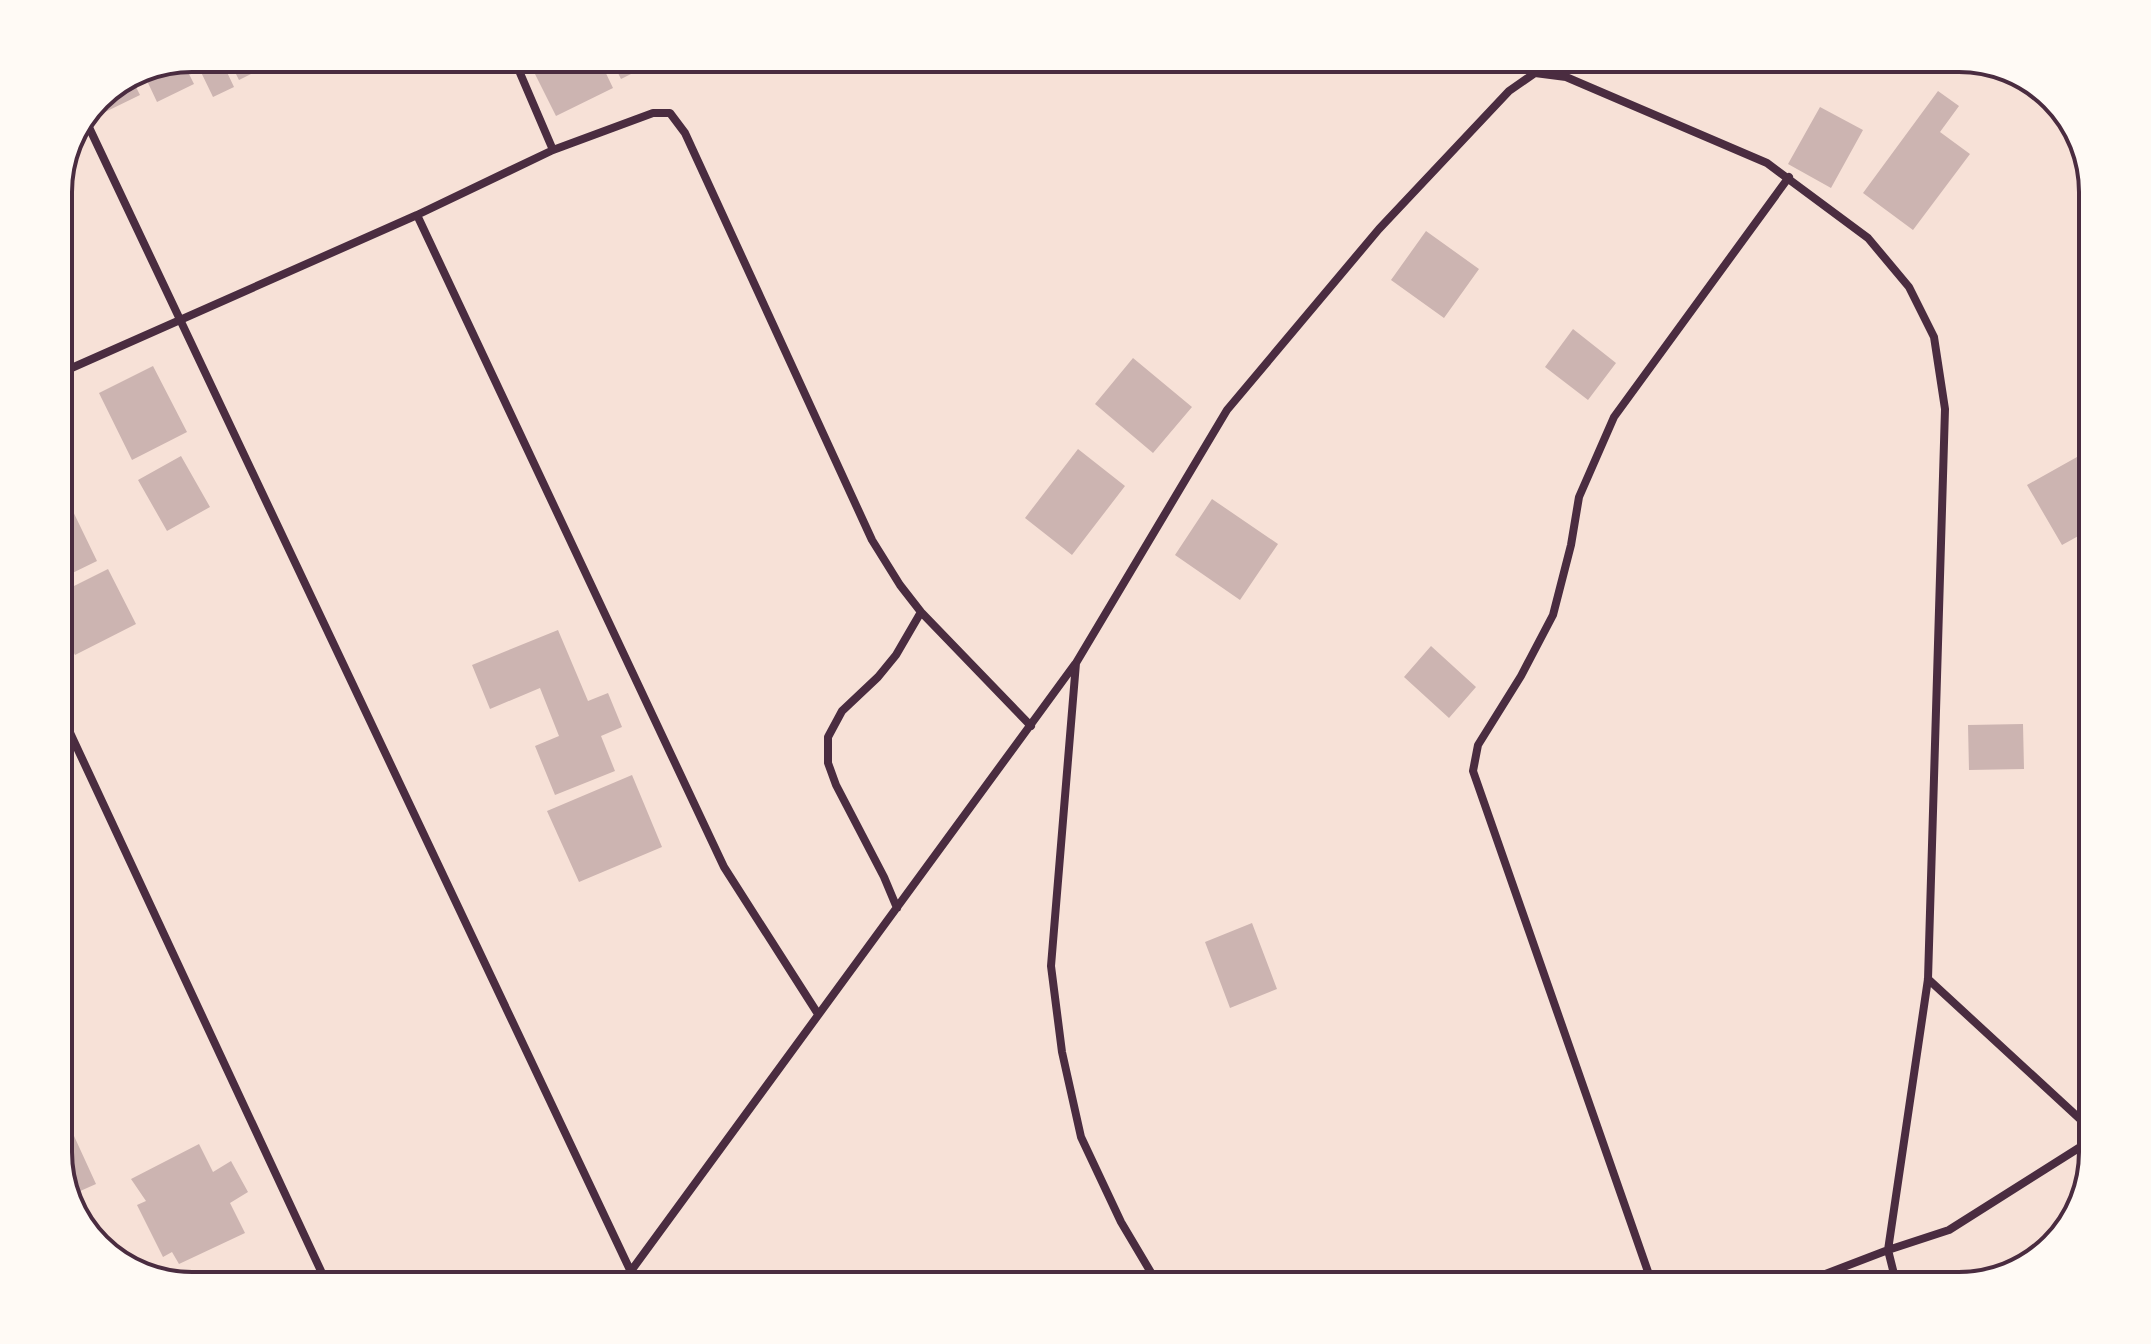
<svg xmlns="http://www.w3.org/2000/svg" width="2151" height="1344" font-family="'IBM Plex Sans',sans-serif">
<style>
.building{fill:#ccb4b1}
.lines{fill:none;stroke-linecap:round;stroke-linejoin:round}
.minor{stroke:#4a2c40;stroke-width:8}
.rim{fill:none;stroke:#4a2c40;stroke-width:4}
</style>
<rect width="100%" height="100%" fill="#f7e1d7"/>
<path class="building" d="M602,65L613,88L556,116L531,66Z
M614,65H639L641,69L621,79Z
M265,67L239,80L233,68L244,67Z
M141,68H186L194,84L157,102Z
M199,68H225L234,87L213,97Z
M130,75L140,95L99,115L94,104L98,97Z
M1938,91L1959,106L1940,132L1970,154L1913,230L1863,193Z
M1820,107L1863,130L1831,188L1788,164Z
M1426,231L1479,269L1444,318L1391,280Z
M1573,329L1616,363L1588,400L1545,367Z
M1133,358L1192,407L1153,453L1095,404Z
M153,366L187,432L132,460L99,393Z
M2093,448V528L2062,545L2027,485Z
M1078,449L1125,486L1072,555L1025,518Z
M181,456L210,507L167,531L138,480Z
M67,499L97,561L58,580V503Z
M1212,499L1278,544L1240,600L1175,555Z
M108,569L136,624L75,655L58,623V594Z
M558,630L588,701L608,693L622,727L601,736L615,771L555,795L535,746L559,736L540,688L490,709L472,665Z
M1431,646L1476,687L1449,718L1404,677Z
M2023,724L2024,769L1969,770L1968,725Z
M632,775L662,847L579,882L547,811Z
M1252,923L1277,989L1230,1008L1205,942Z
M69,1125L96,1184L69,1196L58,1160V1130Z
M199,1144L213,1172L231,1161L248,1192L230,1203L245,1233L179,1264L172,1252L163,1257L137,1205L146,1201L131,1179Z"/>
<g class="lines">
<path class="minor" d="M1523,60L1535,73L1566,77L1767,163L1868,238L1909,287L1934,337L1945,409L1928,979L1888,1250L1897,1286
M517,66L553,150
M86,121L631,1272
M417,215L724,867L818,1014
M58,374L417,215L553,150L653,113H670L685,133L872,540L900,585L921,612L1031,726
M58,707L328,1286
M897,908L884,877L836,785L828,763V737L842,711L878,677L896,655L921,612
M1928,979L2093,1131
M620,1286L1075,664
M1159,1286L1121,1222L1081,1137L1062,1052L1051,966L1076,663L1227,410L1379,229L1509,91L1535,73
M1653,1286L1473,771L1478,745L1521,676L1553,615L1571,545L1579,497L1614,417L1789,177
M1794,1286L1888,1250L1949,1230L2093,1139"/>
</g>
<path d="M0 0H2151V1344H0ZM192 72H1959A120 120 0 0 1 2079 192V1152A120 120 0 0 1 1959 1272H192A120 120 0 0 1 72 1152V192A120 120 0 0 1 192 72Z" fill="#fffaf5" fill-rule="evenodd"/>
<path class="rim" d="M192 72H1959A120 120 0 0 1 2079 192V1152A120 120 0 0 1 1959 1272H192A120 120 0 0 1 72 1152V192A120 120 0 0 1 192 72Z"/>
</svg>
